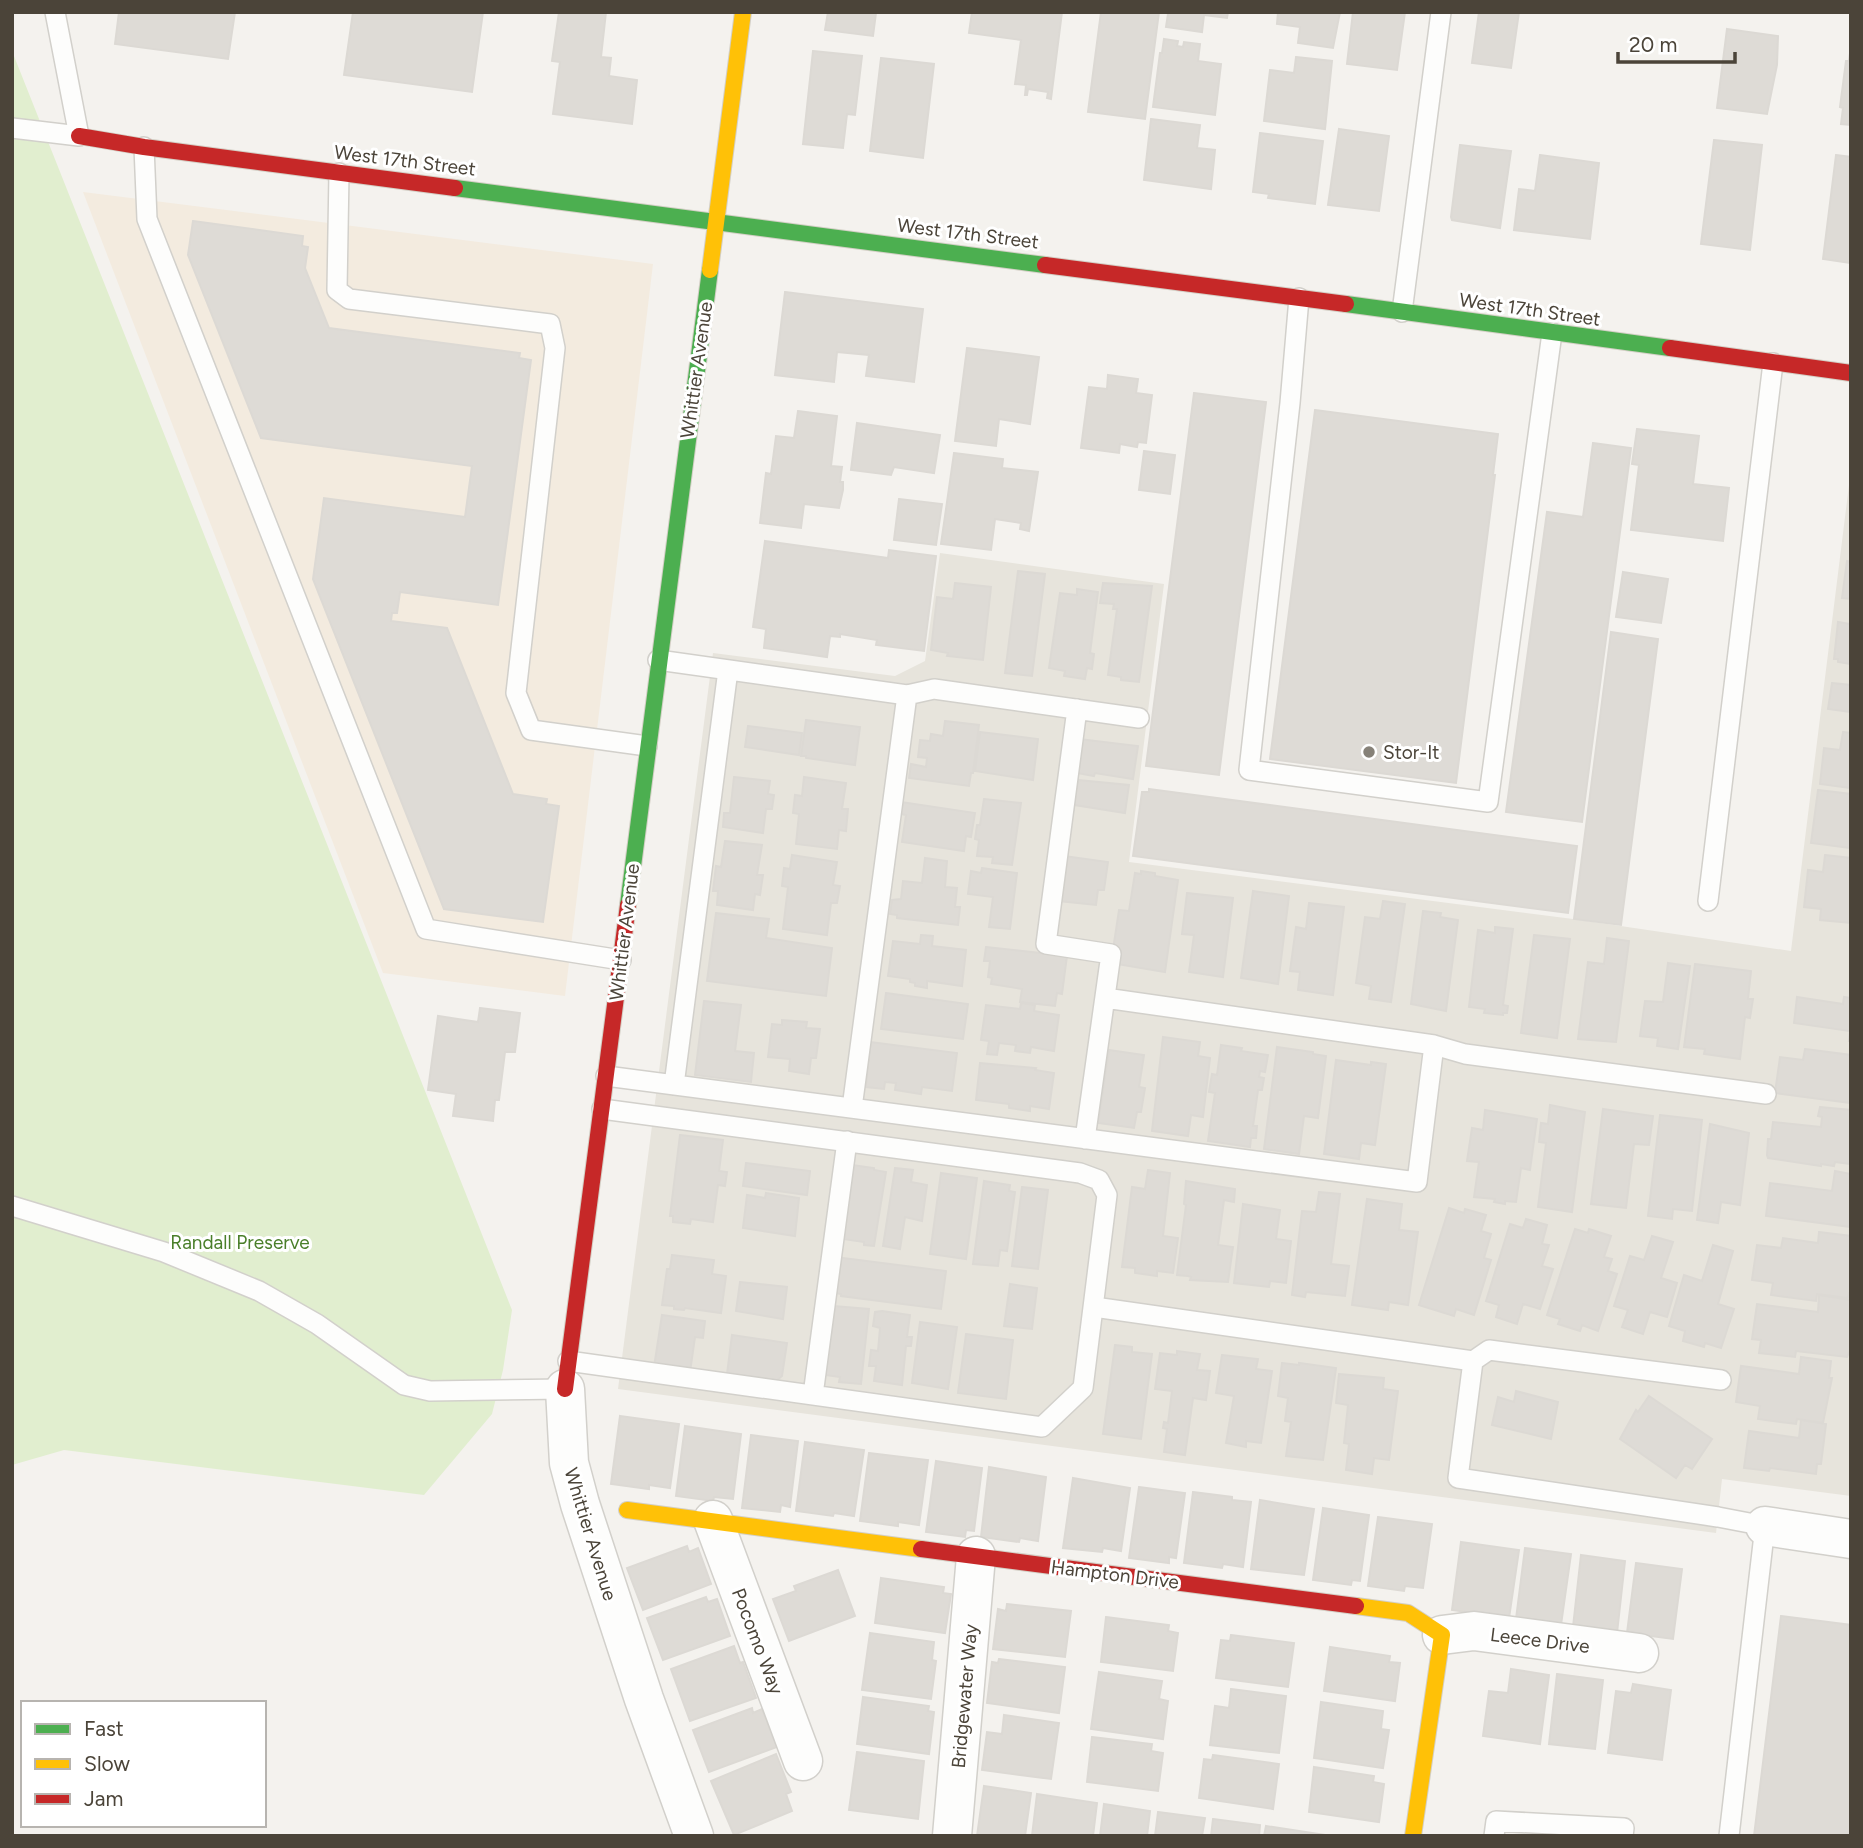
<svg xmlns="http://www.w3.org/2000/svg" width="1863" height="1848" font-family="Figtree,sans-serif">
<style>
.residential{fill:#e7e4dc}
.commercial{fill:#f3ebdf}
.green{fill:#e1eecf}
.building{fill:#dedbd6;stroke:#dcd9d4;stroke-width:2}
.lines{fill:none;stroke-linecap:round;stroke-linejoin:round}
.lane-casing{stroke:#d2d0cb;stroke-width:22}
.street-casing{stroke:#d2d0cb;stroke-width:41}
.fast-casing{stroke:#d3cfc5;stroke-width:18}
.slow-casing{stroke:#d3cfc5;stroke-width:18}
.jam-casing{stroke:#d3cfc5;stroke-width:18}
.lane{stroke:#fdfdfc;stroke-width:19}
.street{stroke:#fdfdfc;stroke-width:38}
.fast{stroke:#4caf50;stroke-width:16}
.slow{stroke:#ffc107;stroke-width:16}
.jam{stroke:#c62828;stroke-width:16}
.poi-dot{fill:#868178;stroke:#fff;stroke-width:2.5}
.labels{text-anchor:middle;stroke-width:6;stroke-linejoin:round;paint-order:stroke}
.street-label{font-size:19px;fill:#4b4439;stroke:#fff}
.poi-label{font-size:19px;fill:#4b4439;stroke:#fff;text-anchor:start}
.park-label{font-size:19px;fill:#4a7f2a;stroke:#fff}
</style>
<rect width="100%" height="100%" fill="#f4f2ee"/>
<path class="residential" d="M1851,469V1496L1722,1479L1716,1533L618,1389L713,653L895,676L925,661L940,553L1164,584L1129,862L1573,919L1791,951Z"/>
<path class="commercial" d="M83,192L653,264L565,996L383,973Z"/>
<path class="green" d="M12,51L512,1310L503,1370L492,1414L424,1495L64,1450L12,1465Z"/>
<path class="building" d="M119,12H235L228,59L115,44Z
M353,12H483L472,92L344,75Z
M559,12H606L601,57L611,58L609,76L637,80L632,124L553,114L560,62L552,61Z
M828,12L876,13L873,36L825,30Z
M972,12H1062L1051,99L1047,98L1048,92L1028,89L1027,95H1025L1026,85L1015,84L1021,40L969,33Z
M1101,12H1159L1145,119L1088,112Z
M1166,12H1228L1227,18L1204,15L1202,32L1166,27L1168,14Z
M1278,12H1340L1333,48L1298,43L1300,27L1277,24Z
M1353,12H1405L1397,70L1347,64Z
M1479,12H1519L1511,68L1472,63Z
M1727,29L1778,36L1777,65L1767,114L1717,108Z
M1164,39L1178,41L1177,46L1183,47L1184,42L1200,44L1198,61L1221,64L1215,115L1153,107L1160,53H1162Z
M1851,45V125L1841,124L1843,108L1840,107L1846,61H1849Z
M813,51L862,56L855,115L847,114L843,148L803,144Z
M1296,57L1332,61L1325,129L1264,121L1270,70L1294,73Z
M881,58L934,64L923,158L870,151Z
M1151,119L1200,125L1197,148L1215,150L1211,189L1144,180Z
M1339,129L1389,136L1379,211L1328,205Z
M1260,133L1323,141L1315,204L1268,198L1269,194L1253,192Z
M1714,140L1762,145L1750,250L1701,244Z
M1460,145L1511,151L1500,228L1452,220L1451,217Z
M1540,155L1599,163L1590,239L1514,230L1519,189L1535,191Z
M1836,155L1851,157V263L1823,259Z
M193,221L303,236L302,246L308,247L305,268L329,328L520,353L519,358L531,360L498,605L400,592L397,613H392L391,621L447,628L513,794L547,799L546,804L559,806L543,922L444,909L313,579L324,498L465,517L472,466L261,438L188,255Z
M785,292L923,309L914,382L866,376L869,355L837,352L834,382L775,375Z
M967,348L1039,357L1030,424L999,419L996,446L955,441Z
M1108,375L1138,379L1136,393L1152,395L1146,443L1138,442L1137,447L1120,444L1119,453L1081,448L1089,387L1107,389Z
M1194,393L1266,402L1219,775L1146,766Z
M1315,410L1498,434L1493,475H1495L1456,783L1270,759Z
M798,411L837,416L831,466L842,467L840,482H843V490L839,508L804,504L801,528L760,523L766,473L771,474L776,436L794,438Z
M857,423L940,435L934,473L894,467L891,475L851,470Z
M1637,429L1699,436L1693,484L1729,488L1723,541L1631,530L1639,465L1632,464Z
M1593,443L1631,448L1582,822L1506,812L1547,512L1583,517Z
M1144,451L1175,455L1170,494L1139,490Z
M954,453L1003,459L1002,468L1038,472L1029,531L1020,529L1021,523L995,519L991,550L941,544Z
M899,499L942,504L936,545L894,540Z
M765,541L888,558L889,550L936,556L924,651L876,645L877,640L840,634V637L830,636L827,657L764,648L766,629L753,627Z
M1847,561L1851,562V599L1842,598Z
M1018,571L1045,574L1032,676L1005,673Z
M1623,572L1668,579L1661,623L1616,617Z
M955,583L991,587L983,660L947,656L948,653L931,650L937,597L953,599Z
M1103,583L1152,586L1139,682L1121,680V677L1108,675L1117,609H1113L1114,604L1100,603Z
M1077,589L1098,592L1090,653L1094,654L1092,669L1087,668L1085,679L1064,676L1065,671L1049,668L1060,593L1077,595Z
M1851,618V664L1838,662V659H1834L1838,622L1850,624Z
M1611,632L1658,639L1621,925L1574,919Z
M1832,683L1851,685V712L1828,709Z
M806,720L860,727L855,765L806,758V756H801Z
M945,721L979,725L973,773H971L969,786L909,778L911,764L926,767L927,758L918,757L920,740L930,741L931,734L943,736Z
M748,726L802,733L799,755L745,747Z
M980,732L1038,739L1033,780L975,771Z
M1843,732L1851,733V788L1820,784L1824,748L1840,750Z
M1079,739L1138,746L1133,779L1095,773L1094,776L1077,773Z
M734,777L770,781L768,794L774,795L772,809H766L763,833L723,827L724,813H730Z
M804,777L846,783L842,809H848L846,831L839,830L837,849L796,844L799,814L793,813L795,795L802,796Z
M1078,780L1129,785L1125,813L1074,805V810L1065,808L1068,787L1077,788Z
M1149,789L1577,846L1568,913L1133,856L1142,792H1149Z
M1818,790L1851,794V848L1811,843Z
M984,799L1021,803L1012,865L992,863L993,857L977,856L979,840L975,839L977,825H980Z
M901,802L975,813L971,837L966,836L964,851L902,842L906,815L900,814Z
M725,841L762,845L757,875H763L760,895L755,894L753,910L717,905L718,891H713L716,866L721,867Z
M792,855L837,862L833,885L840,886L837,903H831L827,935L783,929L788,887L782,886L784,868L790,869Z
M1825,855L1851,858V923L1820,920L1821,909L1804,907L1808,870L1823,872Z
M1064,856L1108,862L1104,890H1098L1096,905L1059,901Z
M925,858L947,861L945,887L957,888L955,907H960L958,925L897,918V915L890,914L892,900L901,899L903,881L922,883Z
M982,868L1017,873L1010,929L989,927L993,897L968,894L971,871L981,873Z
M1141,871L1155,873V876L1178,880L1165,972L1111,963L1119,910L1129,911L1135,873L1141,874Z
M1253,891L1289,896L1278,984L1241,978Z
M1187,893L1233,898L1223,977L1189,972L1194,935L1182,934Z
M1383,901L1405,904L1391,1002L1369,999L1371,986L1356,983L1365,917L1380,919Z
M1309,903L1344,907L1333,995L1298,990L1300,972L1290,971L1296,927L1306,929Z
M1423,911L1441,913L1440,917L1458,920L1446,1011L1411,1004Z
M716,913L769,919L766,938L832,948L826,996L707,981Z
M1495,927L1513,929L1503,1005L1508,1006L1507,1013H1503V1015L1484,1013L1485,1009L1469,1007L1478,930L1495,933Z
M921,935L933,936L932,946L966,950L962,986L927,981V988L915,986V983L910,982V979L888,976L893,941L920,944Z
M1534,935L1570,939L1557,1038L1521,1033Z
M1607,938L1629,941L1616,1042L1578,1039L1588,962L1604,964Z
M986,947L1067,956L1062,994L1057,993L1055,1006L1020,1002L1022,989L991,984L992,978L988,977L990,961H984Z
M1668,963L1690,966L1678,1049L1657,1046L1658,1038L1640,1036L1645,1001L1663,1002Z
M1695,964L1751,971L1748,999H1753L1750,1018L1745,1017L1740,1059L1704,1054L1705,1049L1684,1047Z
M886,993L968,1004L963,1039L881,1029Z
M1797,997L1843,1004L1844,997L1851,998V1041H1849L1850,1031L1794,1023Z
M704,1001L741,1005L735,1051L754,1053L751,1082L695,1075Z
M1021,1003L1035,1005L1034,1011L1059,1015L1054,1051L1031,1047L1030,1053L1015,1051L1016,1045L999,1043L997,1055L987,1054L989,1041L981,1040L986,1005L1020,1009Z
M480,1008L520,1013L515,1052H505L499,1100H495L493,1121L453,1116L456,1094L428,1090L438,1016L478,1022Z
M782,1020L807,1022L806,1028L820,1029L816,1058H811L809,1074L789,1071L790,1059L768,1057L772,1024L782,1025Z
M1163,1037L1200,1042L1198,1056L1210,1058L1203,1117L1191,1115L1188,1136L1152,1131Z
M870,1042L957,1053L952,1091L922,1087L921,1094L895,1090L896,1083L885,1082L884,1089L866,1087Z
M1221,1045L1242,1048L1241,1051L1268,1055L1265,1072L1260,1071L1259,1077L1264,1078L1262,1090H1258L1253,1126H1257L1256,1138H1251L1250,1147L1208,1141L1215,1093L1209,1092L1212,1074L1217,1075Z
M1277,1047L1313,1052V1054L1326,1056L1318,1118L1304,1116L1299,1154L1264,1149Z
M1805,1049L1851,1055V1103L1775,1093L1780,1057L1803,1060Z
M1109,1050L1144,1055L1139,1087L1145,1088L1141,1112H1137L1134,1128L1098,1123Z
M1336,1060L1371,1065V1062L1386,1064L1375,1145L1361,1143L1359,1159L1324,1154Z
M980,1063L1036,1068L1035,1070L1054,1073L1049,1109L1030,1106V1111L1009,1108V1104L976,1100Z
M1550,1105L1585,1112L1572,1212L1538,1207L1546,1143L1539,1142L1541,1123L1548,1124Z
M1820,1107L1851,1110V1164L1835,1162L1834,1166L1821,1164V1166L1768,1158L1767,1155L1768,1139H1771L1773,1122L1821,1127L1822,1117L1818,1116Z
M1603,1109L1653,1116L1649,1145L1634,1144L1626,1208L1591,1204Z
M1485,1110L1537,1119L1530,1170L1521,1168L1516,1202L1505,1201V1204L1494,1202L1495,1199L1474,1197L1479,1162L1467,1161L1472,1128L1483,1130Z
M1660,1115L1702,1120L1692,1211L1673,1209L1672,1219L1648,1216Z
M1710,1124L1749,1133L1740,1205L1721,1202L1718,1223L1697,1220Z
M680,1135L723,1140L719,1171L727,1172L725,1186L718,1185L713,1222L691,1219L690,1224L673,1222V1216H670Z
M746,1163L810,1171L807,1195L743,1186Z
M852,1165L874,1168V1170L886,1172L874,1246L864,1245V1242L843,1239Z
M895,1168L913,1170L911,1182L927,1185L922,1221L905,1217L900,1249L883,1246Z
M1148,1170L1170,1173L1163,1236L1178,1238L1173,1273L1157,1271V1276L1135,1273V1268L1122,1267L1132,1187L1145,1189Z
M1835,1171L1851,1174V1227L1766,1216L1770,1183L1832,1191Z
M941,1173L977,1178L966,1259L930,1254Z
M984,1181L1010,1185L1009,1191L1015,1192L1007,1251L1000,1250L998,1266L973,1264Z
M1186,1181L1235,1189L1234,1202L1224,1200L1218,1245L1233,1247L1228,1282L1190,1280L1191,1277L1188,1276L1177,1275L1186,1205L1184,1204Z
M1022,1187L1048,1190L1038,1269L1012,1266Z
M1319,1192L1340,1194L1331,1264L1349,1266L1345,1296L1306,1292L1305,1297L1292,1295L1302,1211L1316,1212Z
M766,1193L799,1198L795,1236L743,1228L747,1195L765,1198Z
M1367,1199L1402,1204L1399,1230L1418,1232L1408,1305L1389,1302L1388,1310L1352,1305Z
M1243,1204L1280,1210L1276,1239L1291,1241L1286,1283L1270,1281L1269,1287L1234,1283Z
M1449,1208L1464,1213L1465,1209L1486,1215L1481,1231L1491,1234L1484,1258L1491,1260L1474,1315L1456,1309L1454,1316L1419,1305Z
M1526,1219L1547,1225L1542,1244L1549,1245L1542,1266L1553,1269L1540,1309L1523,1304L1517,1324L1496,1317L1499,1305L1486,1301L1510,1224L1523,1228Z
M1575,1229L1588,1233L1589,1229L1611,1236L1604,1257L1612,1259L1608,1271L1617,1274L1598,1331L1582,1325L1580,1331L1558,1324L1560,1319L1547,1315Z
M1819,1232L1851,1236V1293H1849L1848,1298L1817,1294L1816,1301L1771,1295L1773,1283L1752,1280L1757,1245L1781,1248L1783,1238L1818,1243Z
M1652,1236L1673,1242L1661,1278L1677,1283L1667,1317L1650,1312L1643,1334L1622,1327L1628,1310L1614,1306L1630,1256L1644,1260Z
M1713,1245L1733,1251L1718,1304L1734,1309L1721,1348L1705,1343L1704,1347L1683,1341L1685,1331L1669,1326L1684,1275L1702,1281Z
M672,1255L714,1260L712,1274L726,1276L721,1313L685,1308L684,1310L674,1309V1306L662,1305L667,1269H670Z
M835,1257L946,1271L941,1309L841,1296V1294L830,1292Z
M740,1282L787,1287L783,1319L736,1311Z
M1010,1284L1037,1288L1032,1329L1004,1326Z
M1819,1295L1851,1300V1348L1847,1357L1796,1351L1795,1357L1759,1353L1761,1340L1752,1339L1757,1304L1818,1312Z
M833,1306L869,1309L861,1384L839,1382L840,1377L825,1375Z
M882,1311L910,1315L907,1337H912L911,1346H906L902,1385L874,1381L876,1366H869L871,1350L878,1351L880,1328L873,1326L875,1312Z
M662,1315L705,1321L703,1338L695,1337L690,1372L654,1367Z
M920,1322L957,1327L948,1389L912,1383Z
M966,1334L1013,1340L1006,1399L958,1393Z
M732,1335L787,1343L782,1376L776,1381L727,1374Z
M1115,1345L1132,1347V1352L1152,1354L1141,1439L1103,1434Z
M1177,1351L1200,1354L1197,1370L1210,1371L1206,1400L1193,1398L1185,1455L1164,1452L1167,1429L1163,1428L1164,1422L1168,1423L1172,1391L1155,1389L1160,1353L1177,1355Z
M1222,1355L1258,1359L1256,1369L1272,1371L1261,1443L1246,1441V1447L1226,1443L1234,1396L1216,1393Z
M1801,1357L1831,1361L1829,1378H1832L1823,1423L1797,1419L1796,1424L1758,1419L1760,1406L1736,1402L1741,1366L1799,1374Z
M1282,1363L1299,1365V1363L1336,1368L1323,1460L1286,1456L1291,1422L1285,1421L1288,1398L1278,1396Z
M1339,1374L1384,1378L1383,1389L1398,1391L1389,1460L1374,1458L1372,1474L1346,1470L1349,1444L1344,1443L1348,1405L1336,1403Z
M1516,1391L1558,1402L1551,1439L1492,1425L1498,1397L1514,1402Z
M1649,1396L1712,1439L1692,1469L1685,1465L1676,1478L1620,1439L1636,1410L1638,1412Z
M620,1416L679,1424L670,1488L649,1485V1489L611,1484Z
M1801,1420L1826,1424L1821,1464H1817L1816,1474L1770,1468L1769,1471L1744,1468L1749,1431L1799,1438Z
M685,1426L741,1434L733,1499L714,1497L713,1501L676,1496Z
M751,1435L798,1441L790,1507L781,1505L780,1512L742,1508Z
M805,1442L864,1450L854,1516L834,1513L833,1516L796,1511Z
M869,1453L928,1460L919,1525L898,1522V1526L860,1521Z
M936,1461L982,1468L974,1531L966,1530L965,1537L926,1532Z
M989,1467L1046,1477L1038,1541L1020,1538L1019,1542L981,1537Z
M1073,1478L1130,1488L1121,1551L1103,1548L1102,1552L1063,1548Z
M1139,1487L1185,1493L1176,1558L1169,1557V1563L1129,1558Z
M1193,1492L1232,1497V1500L1251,1502L1243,1567L1223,1564L1222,1568L1184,1563Z
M1260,1500L1314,1509L1304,1575L1251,1569Z
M1323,1508L1369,1515L1360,1581L1352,1580L1351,1585L1313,1580Z
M1378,1517L1432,1524L1423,1588L1405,1586L1404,1591L1368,1586Z
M1461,1542L1519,1550L1509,1618L1452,1610Z
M687,1546L689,1552L698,1548L711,1584L643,1610L627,1568Z
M1525,1548L1571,1554L1561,1625L1516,1619Z
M1581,1555L1625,1561L1617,1633L1573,1627Z
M1636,1563L1682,1569L1673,1639L1627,1633Z
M838,1570L855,1616L789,1641L773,1599L796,1591L794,1586Z
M881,1578L944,1587L943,1593L951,1594L945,1633L875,1623Z
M706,1597L708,1602L717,1599L730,1636L663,1660L647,1618Z
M1007,1604L1071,1611L1065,1657L993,1649L998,1609L1006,1611Z
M1781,1616L1851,1625V1836H1754Z
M1106,1617L1169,1625L1168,1631L1178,1633L1173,1671L1101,1662Z
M870,1633L934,1642L932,1660L936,1661L931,1699L862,1690Z
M1231,1635L1294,1643L1288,1687L1216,1678L1221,1640L1230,1641Z
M734,1646L740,1663L743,1662L756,1698L690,1721L671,1669Z
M1330,1647L1390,1656L1389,1662L1400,1663L1395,1701L1324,1691Z
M999,1659L1065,1667L1059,1713L987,1703L992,1662L998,1663Z
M1511,1669L1549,1675L1540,1744L1483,1736L1489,1691L1508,1693Z
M1099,1672L1162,1681L1159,1699L1168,1701L1163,1739L1091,1729Z
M1557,1674L1603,1680L1595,1749L1549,1744Z
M1633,1684L1671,1690L1662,1760L1608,1753L1616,1691L1631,1693Z
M1231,1689L1286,1696L1279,1753L1210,1745L1215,1706L1229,1708Z
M863,1697L929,1706L928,1711L934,1712L929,1754L857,1744Z
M1321,1702L1383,1711L1381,1729L1389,1730L1383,1768L1314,1758Z
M752,1708L753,1713L762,1709L777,1747L709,1772L693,1730Z
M1004,1715L1059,1723L1051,1779L982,1770L987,1732L1002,1734Z
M1092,1737L1152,1744L1151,1751L1163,1753L1158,1791L1087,1782Z
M857,1752L924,1761L918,1819L849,1810Z
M776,1754L791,1792L786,1794L792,1811L734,1835L711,1781Z
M1213,1755L1279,1764L1273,1809L1199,1798L1204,1759L1212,1760Z
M1314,1767L1374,1776L1373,1782L1384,1784L1379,1822L1309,1812Z
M984,1786L1031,1793L1025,1836H977Z
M1037,1794L1097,1803L1093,1836H1032Z
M1104,1804L1150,1811L1147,1836H1100Z
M1158,1812L1205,1818L1202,1836H1155Z
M1213,1819L1260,1825L1259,1836H1211Z
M1266,1826L1326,1835V1836H1264Z"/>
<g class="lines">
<defs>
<path id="lane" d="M12,128L79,136L55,12
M144,147L147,219L426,929L621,960
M339,173L337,290L349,299L550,324L555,348L516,693L531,730L647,746
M1299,298L1290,403L1249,770L1488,802L1552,333
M1402,312L1441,12
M658,660L907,695L934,689L1139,718
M1077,709L1046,944L1111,954L1085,1139
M1708,901L1773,363
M1105,998L1434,1045L1465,1054L1766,1094
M606,1076L1417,1182L1434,1045
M674,1085L728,670
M852,1108L907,695
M12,1206L164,1252L259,1291L317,1324L404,1385L430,1391L565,1389
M1094,1307L1473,1361L1489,1350L1721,1380
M568,1361L1042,1427L1083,1388L1107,1195L1099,1180L1080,1173L602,1109
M1473,1361L1458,1478L1718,1517L1765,1526L1729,1836
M813,1395L847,1141
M1494,1836L1496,1821L1624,1828L1623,1836"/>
<path id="street" d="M565,1389L569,1463L580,1504L644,1699L694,1836
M713,1520L803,1761
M1765,1526L1851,1539
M1442,1635L1474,1631L1639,1653
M952,1836L976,1556"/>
<path id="fast" d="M455,188L1045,265
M1346,304L1670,348
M628,905L710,270"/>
<path id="slow" d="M710,270L743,12
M627,1510L921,1549
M1356,1606L1408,1613L1442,1635L1413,1836"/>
<path id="jam" d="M79,136L144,147L455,188
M1045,265L1346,304
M1670,348L1851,373
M565,1389L628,905
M921,1549L1356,1606"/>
</defs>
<use href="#lane" class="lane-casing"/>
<use href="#street" class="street-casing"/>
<use href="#fast" class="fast-casing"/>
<use href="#slow" class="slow-casing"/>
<use href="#jam" class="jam-casing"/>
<use href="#lane" class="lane"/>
<use href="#street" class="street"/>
<use href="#fast" class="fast"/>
<use href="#slow" class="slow"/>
<use href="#jam" class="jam"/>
</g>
<circle class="poi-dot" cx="1369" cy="752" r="7"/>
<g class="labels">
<g class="street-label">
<text transform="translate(405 160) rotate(7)" y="7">West 17th Street</text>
<text transform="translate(968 233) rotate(7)" y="7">West 17th Street</text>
<text transform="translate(1530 309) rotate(8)" y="7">West 17th Street</text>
<text transform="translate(696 370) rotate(-82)" y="7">Whittier Avenue</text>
<text transform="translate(624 932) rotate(-83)" y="7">Whittier Avenue</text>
<text transform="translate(591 1534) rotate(73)" y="7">Whittier Avenue</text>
<text transform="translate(1115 1574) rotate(7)" y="7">Hampton Drive</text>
<text transform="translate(1540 1640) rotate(7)" y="7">Leece Drive</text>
<text transform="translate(758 1641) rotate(69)" y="7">Pocomo Way</text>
<text transform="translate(964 1696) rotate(-85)" y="7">Bridgewater Way</text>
</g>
<g class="poi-label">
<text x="1383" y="759">Stor-It</text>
</g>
<g class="park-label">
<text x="240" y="1249">Randall Preserve</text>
</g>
</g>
<rect width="1863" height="1848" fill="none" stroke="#4b4439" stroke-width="28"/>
<rect x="21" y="1701" width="245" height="126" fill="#ffffff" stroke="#b7b4b0" stroke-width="2"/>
<rect x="35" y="1724" width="35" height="10" fill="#4caf50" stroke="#b7b4b0" stroke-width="2"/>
<text x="84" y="1736" font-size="21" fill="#4b4439">Fast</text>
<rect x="35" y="1759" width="35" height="10" fill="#ffc107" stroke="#b7b4b0" stroke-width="2"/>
<text x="84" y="1771" font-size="21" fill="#4b4439">Slow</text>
<rect x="35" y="1794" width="35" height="10" fill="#c62828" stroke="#b7b4b0" stroke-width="2"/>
<text x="84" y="1806" font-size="21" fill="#4b4439">Jam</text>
<path d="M1618 52v10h117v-10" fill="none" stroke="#4b4439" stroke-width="3.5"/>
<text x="1629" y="52" font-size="21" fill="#4b4439" stroke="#ffffff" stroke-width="5" paint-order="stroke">20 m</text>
</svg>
